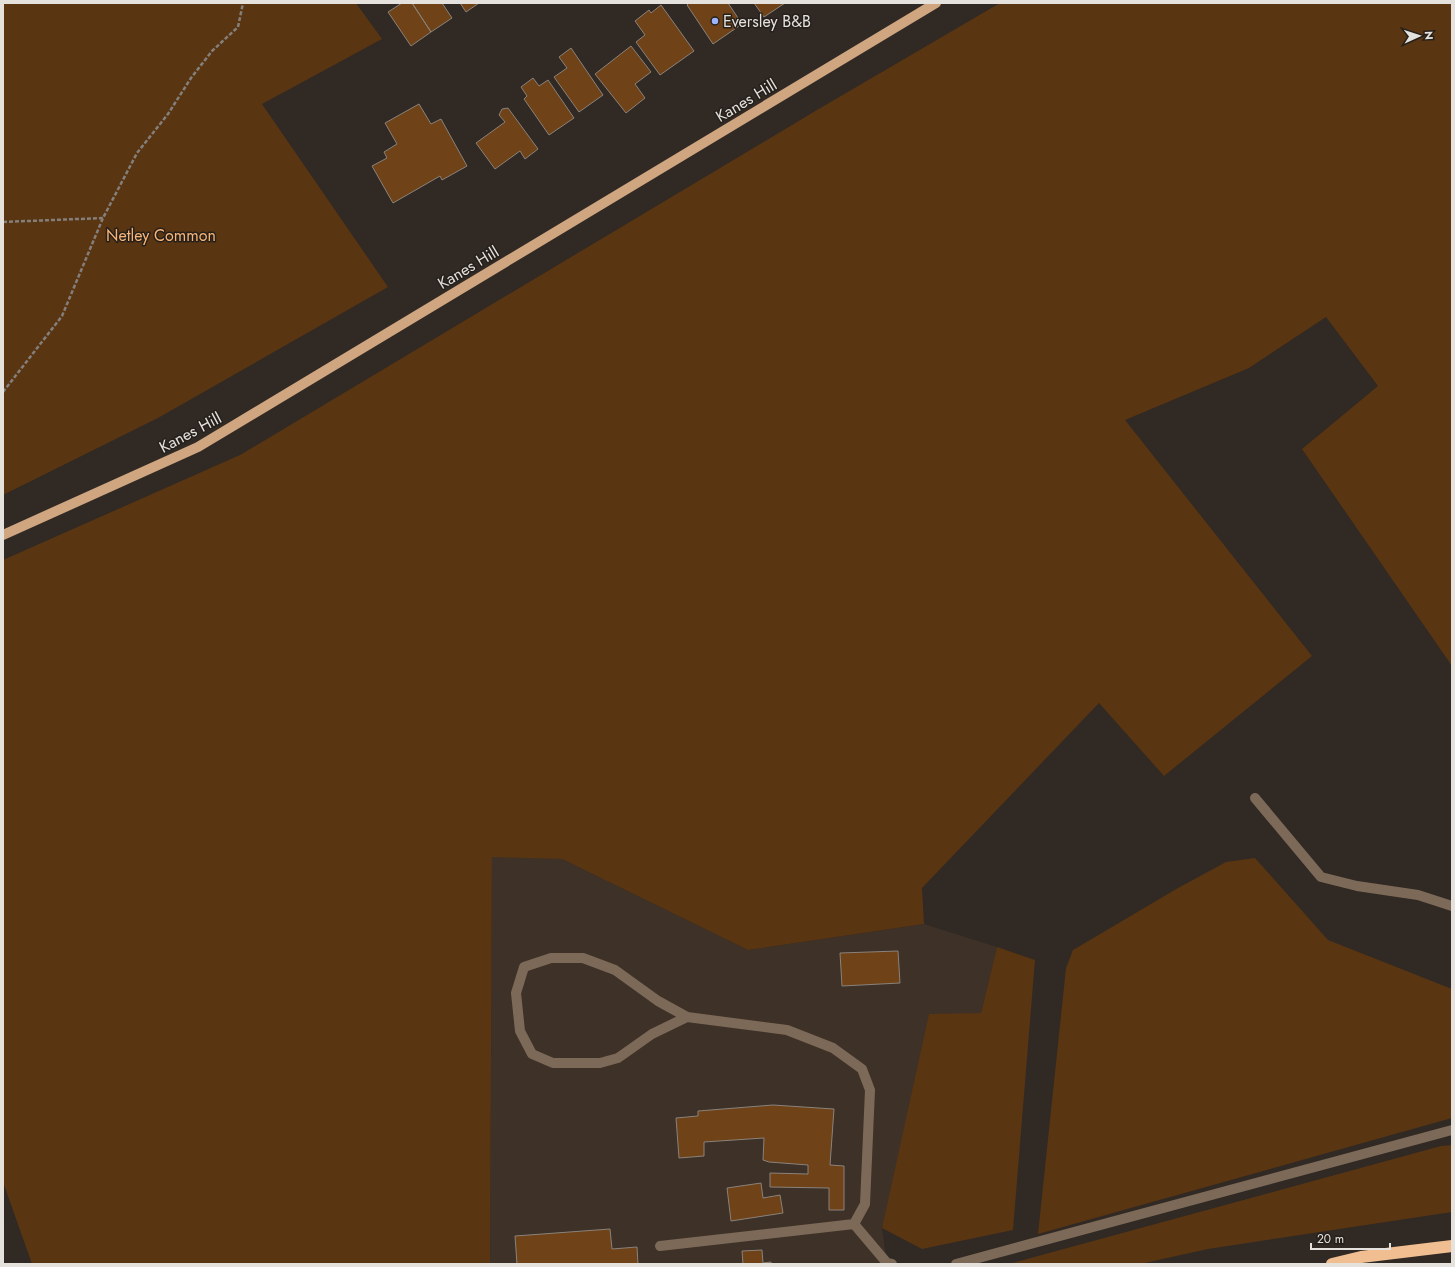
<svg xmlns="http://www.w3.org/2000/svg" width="1455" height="1267" font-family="Jost,sans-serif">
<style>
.built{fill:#3d3128}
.green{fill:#593512}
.building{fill:#6f4317;stroke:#8a827c}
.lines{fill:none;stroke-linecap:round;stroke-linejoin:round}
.path{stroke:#857f7b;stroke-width:2.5;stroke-dasharray:4 2;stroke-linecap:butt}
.minor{stroke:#7d6957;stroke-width:10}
.major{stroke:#d0a681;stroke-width:10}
.highway{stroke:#f1be91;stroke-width:12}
.poi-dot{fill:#9fb3fd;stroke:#26201b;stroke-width:1.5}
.labels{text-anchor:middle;stroke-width:3;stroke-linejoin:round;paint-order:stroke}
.poi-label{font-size:16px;fill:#e5e1dd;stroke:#26201b;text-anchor:start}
.street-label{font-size:16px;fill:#e5e1dd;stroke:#26201b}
.park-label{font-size:16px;fill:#fab476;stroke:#26201b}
</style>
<rect width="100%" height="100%" fill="#302924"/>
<path class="built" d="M492,856L562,859L748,950L924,924L997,947L981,1013L882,1228L887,1264H490Z"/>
<path class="green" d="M3,3H356L382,39L262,104L388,287L158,418L3,495Z
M1000,3H1452V666L1302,449L1378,386L1326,317L1249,368L1125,420L1312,656L1164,776L1099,703L922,888L924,924L748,950L562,859L492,857L490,1264H32L3,1182V560L240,455L817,110Z
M1255,858L1328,940L1452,989V1118L1038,1234L1066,968L1073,950L1178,888L1226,862Z
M997,947L1035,960L1013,1230L922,1249L882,1228L929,1014L981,1013Z
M1452,1145V1212L1208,1249L1140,1264H1009L1441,1146Z"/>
<path class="building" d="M402,3H412L431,32L411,46L388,12Z
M412,3H442L452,18L431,32Z
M460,3H479L466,12Z
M689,3H728L742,24L713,44L687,5Z
M754,3H785L764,17Z
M661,5L694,51L660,75L636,42L645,35L635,21L649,10L651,13Z
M631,46L651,72L635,84L645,98L626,113L595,74Z
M571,48L603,95L579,112L554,77L567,68L559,57Z
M533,78L539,86L548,80L574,118L549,135L524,99L527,96L521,87Z
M419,104L431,124L441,119L467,166L442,180L440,176L393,203L372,166L387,158L384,152L397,144L385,123Z
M508,108L538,149L525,159L520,151L495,169L476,143L505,122L499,115L502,109Z
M898,951L900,983L842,986L840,953Z
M773,1105L834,1109L830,1165L844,1166V1210H829V1188L770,1187V1173L808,1174V1165L769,1162L763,1160L764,1138L704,1142V1156L679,1158L676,1118L698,1116V1111Z
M761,1183L763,1198L780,1195L783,1213L731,1221L727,1188Z
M610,1229L612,1249L637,1247L638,1264H517L515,1236Z
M762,1250L763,1263L771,1262V1264H743L742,1251Z"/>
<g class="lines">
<path class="path" d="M3,222L103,218
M3,392L62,316L103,218L137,153L168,114L191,78L212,51L238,27L243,3"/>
<path class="minor" d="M1255,798L1321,877L1357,886L1418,895L1452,906
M854,1224L887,1263L892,1264
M660,1246L854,1224L865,1204L870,1090L862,1069L833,1048L787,1030L687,1017L652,1034L618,1058L600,1063H553L532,1054L520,1031L516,993L524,967L551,958H583L615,970L658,1001L687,1017
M956,1264L1452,1130"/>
<path class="major" d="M3,535L198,447L936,3"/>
<path class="highway" d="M1332,1264L1361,1257L1452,1246"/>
</g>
<circle class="poi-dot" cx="715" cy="21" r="4"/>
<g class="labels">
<g class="poi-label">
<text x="723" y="27">Eversley B&amp;B</text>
</g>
<g class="street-label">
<text transform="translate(746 100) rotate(-31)" y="6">Kanes Hill</text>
<text transform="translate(468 267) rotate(-31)" y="6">Kanes Hill</text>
<text transform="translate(190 432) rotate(-28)" y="6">Kanes Hill</text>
</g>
<g class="park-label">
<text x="161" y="241">Netley Common</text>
</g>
</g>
<rect width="1455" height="1267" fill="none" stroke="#e5e1dd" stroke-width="8"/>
<g transform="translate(1419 36) rotate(87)" stroke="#26201b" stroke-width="3" paint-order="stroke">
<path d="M0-3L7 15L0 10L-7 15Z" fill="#e5e1dd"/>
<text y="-6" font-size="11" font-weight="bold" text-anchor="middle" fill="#e5e1dd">N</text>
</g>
<path d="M1311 1243v6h79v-6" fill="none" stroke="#e5e1dd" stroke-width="2"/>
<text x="1317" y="1243" font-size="12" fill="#e5e1dd" stroke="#26201b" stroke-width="3" paint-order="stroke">20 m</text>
</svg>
